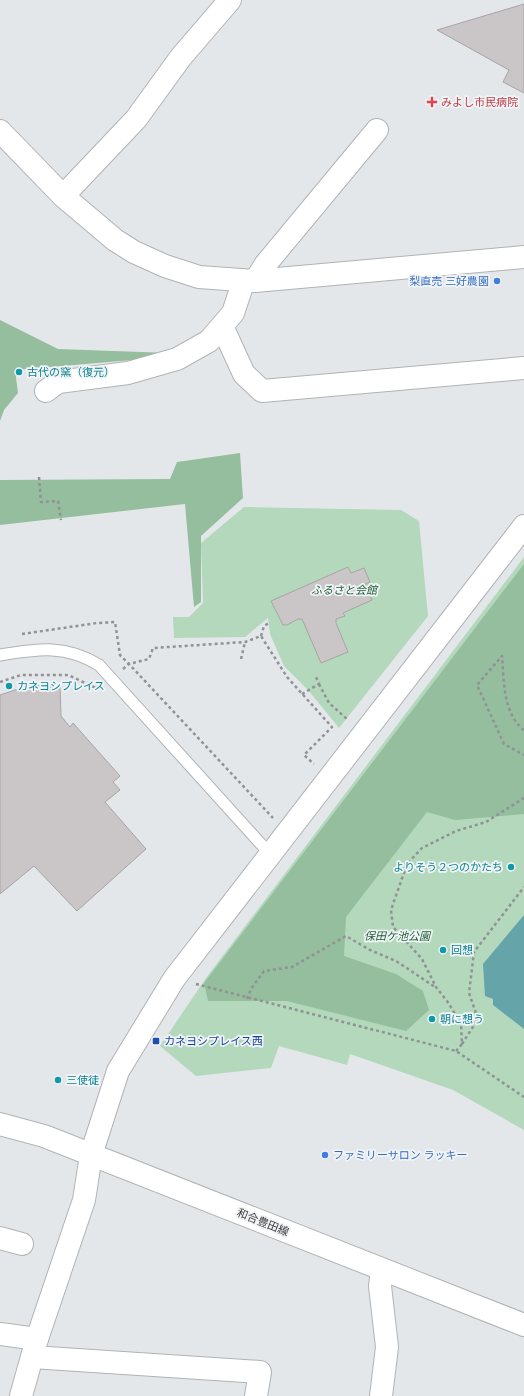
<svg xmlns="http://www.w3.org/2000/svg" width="524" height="1396" font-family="'PT Serif','Noto Sans JP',serif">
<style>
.green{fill:#b3d8bb}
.forest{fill:#94be9d}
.water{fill:#65a5a9}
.building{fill:#cac5c7;stroke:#a8a4a5}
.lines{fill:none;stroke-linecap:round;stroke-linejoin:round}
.service-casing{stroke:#b0b3b5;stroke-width:13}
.minor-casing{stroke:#b0b3b5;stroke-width:24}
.tertiary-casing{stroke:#b0b3b5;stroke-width:24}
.secondary-casing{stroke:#b0b3b5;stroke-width:24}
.path{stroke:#909294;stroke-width:2.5;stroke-dasharray:3 3;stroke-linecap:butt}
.service{stroke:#fff;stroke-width:11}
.minor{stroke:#fff;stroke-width:22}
.tertiary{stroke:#fff;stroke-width:22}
.secondary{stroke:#fff;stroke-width:22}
.health-dot{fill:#e0444e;stroke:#f1f4f7;stroke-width:1.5}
.shop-dot{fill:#3f7fe0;stroke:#f1f4f7;stroke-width:1.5}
.culture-dot{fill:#0f9aa8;stroke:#f1f4f7;stroke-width:1.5}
.transit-dot{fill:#1a4fb4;stroke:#f1f4f7;stroke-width:1.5}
.labels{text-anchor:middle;stroke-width:3.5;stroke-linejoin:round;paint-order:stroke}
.health-label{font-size:11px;fill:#be3a42;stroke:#f1f4f7;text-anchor:start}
.shop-label{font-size:11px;fill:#366cbe;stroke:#f1f4f7;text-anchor:end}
.culture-label{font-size:11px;fill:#0d838f;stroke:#f1f4f7;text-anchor:start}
.park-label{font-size:11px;font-style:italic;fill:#1e5e34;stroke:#f1f4f7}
.transit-label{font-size:11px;fill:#164399;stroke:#f1f4f7;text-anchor:start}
.street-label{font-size:11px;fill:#3a3b3c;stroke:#f1f4f7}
</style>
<rect width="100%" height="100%" fill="#e4e7ea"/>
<path class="green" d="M244,507L401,510L419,521L428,616L339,728L308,690L284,666L270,634L268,618L245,637L174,638L173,617H189L203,603L201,543Z
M524,557V1130L453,1090L350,1054L347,1065L279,1046L271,1068L196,1076L160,1046L206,978Z"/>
<path class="forest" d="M0,320L58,349L169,353L144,359L15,370L18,393L4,410L0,421Z
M240,453L243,498L201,536V602L194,607L185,504L0,525V480L170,479L177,462Z
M524,564V814L455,820L427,812L346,917L344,956L396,974L423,991L429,1010L406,1031L287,1001H208L204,983Z"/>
<path class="water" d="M524,915V1029L493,1005V999L485,996L483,964Z"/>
<path class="building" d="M524,4V93L503,82L509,70L437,30Z
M348,567L351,573L364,568L370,582L365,584L372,600L343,613L345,616L336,619V623L348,652L321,663L302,619H298L287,625H283L271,601Z
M60,685L61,716L70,727L73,723L120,776L113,782L120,790L105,802L146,849L77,911L34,866L0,894V695L27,686Z"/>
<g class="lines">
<defs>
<path id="service" d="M0,655C38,649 65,644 99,665L269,853"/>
<path id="minor" d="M0,131L63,196L115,240L134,252L165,266L199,277L255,281L524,257
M63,196L136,119L181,57L230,0
M255,281L265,265L377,130
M222,326L244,374L262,391L524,368
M46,391L58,382L128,373L177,359L209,341L233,313L244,280
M0,1238L22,1244
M0,1334L37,1339
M32,1357L260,1372L256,1396
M381,1396L387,1347L380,1286L382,1270"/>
<path id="tertiary" d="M21,1396L37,1339L84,1200L91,1155L118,1071L174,979L524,526"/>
<path id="secondary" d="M0,1124L44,1136L524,1325"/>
</defs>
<use href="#service" class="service-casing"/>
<use href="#minor" class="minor-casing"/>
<use href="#tertiary" class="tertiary-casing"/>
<use href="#secondary" class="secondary-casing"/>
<path class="path" d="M39,477L41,502L58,501L61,520
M22,634L97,623L115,622L120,655L129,664L149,659L153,648L245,642L261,636L287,677L332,727L304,755L314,764
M261,636L264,626L269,623
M241,659L245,642
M123,669L129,664L273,818
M0,682L21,675H68L98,689
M319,684L329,703L348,720
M302,694L319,684L316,677
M524,730C503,714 504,681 502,656L477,685L504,744L524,755
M196,984L456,1051L524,1097
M247,999L251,989L264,971L292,967L346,936L370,950L396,961L435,987
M462,1044L478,1019L469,993L474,952L524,887
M456,1051L462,1044L461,1023L447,1001L436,987L422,959L393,927L391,910L407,864L422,848L456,831L486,822L524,798"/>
<use href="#service" class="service"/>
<use href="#minor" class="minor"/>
<use href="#tertiary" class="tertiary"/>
<use href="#secondary" class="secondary"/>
</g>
<path class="health-dot" d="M430 96h4v4h4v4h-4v4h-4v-4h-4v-4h4z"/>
<g class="shop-dot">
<circle cx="497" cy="281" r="4"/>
<circle cx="325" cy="1155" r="4"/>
</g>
<g class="culture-dot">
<circle cx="19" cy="372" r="4"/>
<circle cx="9" cy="686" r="4"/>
<circle cx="511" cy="867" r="4"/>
<circle cx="443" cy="950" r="4"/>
<circle cx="432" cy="1019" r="4"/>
<circle cx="58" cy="1080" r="4"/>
</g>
<rect class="transit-dot" x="152" y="1037" width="8" height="8" rx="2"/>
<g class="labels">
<g class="health-label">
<text x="441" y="106">みよし市民病院</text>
</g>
<g class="shop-label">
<text x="489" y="285">梨直売 三好農園</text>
<text x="333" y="1159" text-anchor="start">ファミリーサロン ラッキー</text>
</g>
<g class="culture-label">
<text x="27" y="376">古代の窯（復元）</text>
<text x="17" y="690">カネヨシプレイス</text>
<text x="503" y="871" text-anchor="end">よりそう２つのかたち</text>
<text x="451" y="954">回想</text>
<text x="440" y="1023">朝に想う</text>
<text x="66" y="1084">三使徒</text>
</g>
<g class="park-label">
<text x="344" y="594">ふるさと会館</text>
<text x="397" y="940">保田ケ池公園</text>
</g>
<g class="transit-label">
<text x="164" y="1045">カネヨシプレイス西</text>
</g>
<g class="street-label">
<text transform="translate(263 1222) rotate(22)" y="4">和合豊田線</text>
</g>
</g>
</svg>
